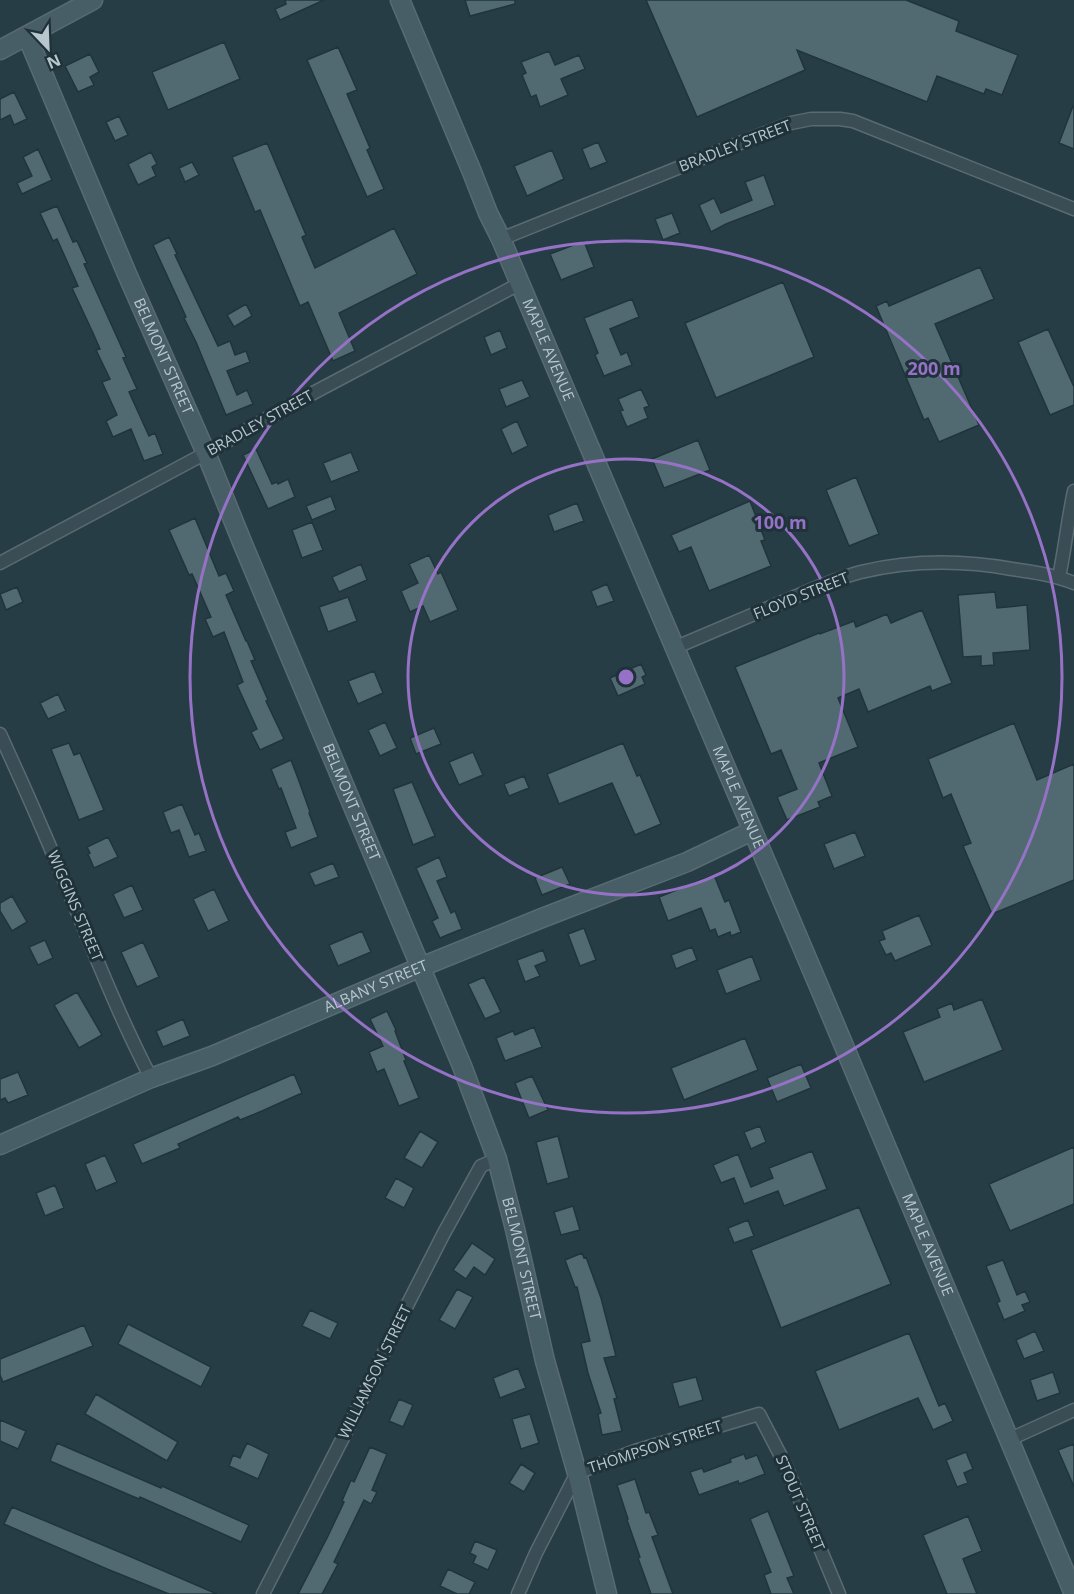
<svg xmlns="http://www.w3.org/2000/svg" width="1074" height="1594" font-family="'Open Sans',sans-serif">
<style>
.building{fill:#516a72;stroke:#21343c;stroke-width:1.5}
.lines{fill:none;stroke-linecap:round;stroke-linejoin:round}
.street-casing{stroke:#596a72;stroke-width:15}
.secondary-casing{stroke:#596a72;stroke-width:21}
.street{stroke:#3a4d54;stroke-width:12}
.secondary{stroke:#485e67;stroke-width:18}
.ring{fill:none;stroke:#9672c6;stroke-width:3}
.labels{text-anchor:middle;stroke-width:6;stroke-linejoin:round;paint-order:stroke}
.street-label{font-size:15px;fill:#b8c7ce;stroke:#1f323a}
.centre{fill:#9672c6;stroke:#1f323a;stroke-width:3}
.ring-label{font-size:18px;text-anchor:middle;font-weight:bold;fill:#9672c6;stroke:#1f323a;stroke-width:6;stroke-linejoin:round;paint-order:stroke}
</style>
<rect width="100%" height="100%" fill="#263d45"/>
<path class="building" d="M285,0H324L280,20L275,9L286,4Z
M465,0H515V4L470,16Z
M646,0H906L959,21L956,31L1018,55L1002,95L986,89L984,94L937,76L927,102L797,50L805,70L697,117Z
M224,42L240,79L168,110L152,72Z
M338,47L357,90L347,94L370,148L367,150L384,189L367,197L307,60Z
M549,51L555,65L579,55L585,69L561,79L568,95L540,107L536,95L531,97L522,75L526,73L521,62Z
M90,54L99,72L90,77L94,85L78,92L65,66Z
M14,92L27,119L14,125L10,115L0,120V99Z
M1073,106L1074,107V149L1059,143Z
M119,116L128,135L115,141L106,122Z
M598,142L607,162L590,169L582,149Z
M267,143L306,235L302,237L315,268L394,228L417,274L339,313L355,351L333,361L308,302L300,306L260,210L255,212L232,157Z
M38,149L52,180L22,194L17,183L32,176L23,157Z
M552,150L564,179L527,196L514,166Z
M151,152L157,164L152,167L156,176L138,185L128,164Z
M192,162L199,175L185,182L179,168Z
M764,175L775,205L726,224L711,232L699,205L714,198L721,213L752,200L745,182Z
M57,206L73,242L77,241L87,263L84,264L126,357L123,358L137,389L129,392L149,436L155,433L163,454L144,461L131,429L113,437L106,421L117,415L102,382L110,379L96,350L100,349L93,333L72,288L78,286L57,239L53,241L40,213Z
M672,213L680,233L663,240L655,219Z
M169,237L177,254L175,255L218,346L230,341L235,355L246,351L250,362L227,371L237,395L247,390L253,404L226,415L196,342L184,318L186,317L153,245Z
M584,241L594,267L561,280L550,254Z
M980,267L994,299L935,324L979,425L939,442L928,418L924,420L876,306L887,301L889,306Z
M783,282L814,357L716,398L685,323Z
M632,299L639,317L610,329L621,355L627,352L632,365L604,376L595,355L598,353L584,318Z
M246,304L252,316L234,327L227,315Z
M1048,329L1074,387V405L1050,415L1018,342Z
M500,330L507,348L491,355L484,337Z
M522,380L530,397L506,407L499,389Z
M641,389L649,406L644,408L648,418L627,427L620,411L623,410L618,399Z
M517,421L528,446L512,454L501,429Z
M698,440L710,470L664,488L652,459Z
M256,449L272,484L277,482L278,484L288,479L295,497L268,509L243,455Z
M351,452L359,471L331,482L323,463Z
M856,477L879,534L849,546L826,490Z
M331,496L336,510L312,520L306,506Z
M750,501L765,540L761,541L771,566L709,591L691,547L679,552L671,535Z
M577,503L584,521L554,532L548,515Z
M195,518L219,576L226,573L234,591L226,595L246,641H247L255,660L251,661L268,700L266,701L284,739L260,750L251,732L257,729L237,685L243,682L224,632L213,637L205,619L211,617L192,574L189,575L169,530Z
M312,522L323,550L302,558L292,530Z
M429,555L438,574L441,572L458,610L430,622L423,606L410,612L401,591L418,583L409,564Z
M361,564L367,580L339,592L332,577Z
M607,584L614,601L597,607L591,591Z
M17,587L23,602L6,610L0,594Z
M995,592L997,608L1027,605L1030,650L993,653L994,665L981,666V656L963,657L958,595Z
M348,597L357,621L328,632L319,607Z
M922,610L952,683L932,691L930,686L868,712L859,689L838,698L858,747L819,763L832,796L818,802L820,807L787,820L777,797L797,789L781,750L771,754L735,667L819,633L820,634L854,621L856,627L887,614L891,623Z
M641,664L646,675L642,677L645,684L618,696L610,678Z
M374,671L383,693L358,704L348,681Z
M58,694L66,711L48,719L40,703Z
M385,722L397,748L380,756L368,730Z
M1014,723L1037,780L1074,764V880L992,914L963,846L971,843L951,794L943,798L928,759Z
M434,728L441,744L416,754L410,738Z
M69,743L74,755L80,753L104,810L79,820L51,749Z
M623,743L637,776L640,775L661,824L635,835L612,783L559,804L547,774Z
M473,752L483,775L459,785L449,762Z
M291,760L299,781L310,812L309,813L318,837L291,848L285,832L296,828L281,788L279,789L271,769Z
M524,776L529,788L509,796L504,784Z
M412,782L435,836L413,845L393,789Z
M182,804L195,835L199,833L206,851L189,857L179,830L171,833L163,812Z
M855,832L865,856L834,869L824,844Z
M108,837L118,857L94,868L88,854L90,853L87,847Z
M439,857L447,877L437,881L451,913L455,911L462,929L440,938L432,921L438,918L416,868Z
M333,863L339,877L315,886L309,873Z
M562,867L570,884L542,895L535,878Z
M714,875L725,902L729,900L741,932L731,936L730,932L718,937L715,929L710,931L701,908L668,921L659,897Z
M132,885L143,910L124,918L113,894Z
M214,889L229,921L208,931L193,899Z
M12,896L27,922L12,931L0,911V903Z
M919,915L932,945L895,961L891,953L886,955L879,941L885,939L882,931Z
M584,928L596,960L580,966L568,934Z
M362,931L371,952L338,966L329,945Z
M45,940L53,958L38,965L29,947Z
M143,942L159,977L137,987L121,952Z
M692,947L697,960L676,969L671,955Z
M543,950L547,961L535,966L540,976L525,982L517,960Z
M752,956L761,980L726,994L717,970Z
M484,977L501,1012L485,1019L468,984Z
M77,992L102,1035L79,1048L54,1005Z
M982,999L1003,1050L924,1082L903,1032L940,1017L937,1009L952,1003L954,1010Z
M387,1011L396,1030L395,1031L406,1060L404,1061L419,1098L399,1106L384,1069L377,1072L369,1052L383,1046L370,1019Z
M183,1019L190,1036L163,1047L156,1031Z
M534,1027L542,1047L505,1061L496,1038L513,1031L515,1035Z
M745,1038L758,1070L684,1100L671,1068Z
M801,1064L811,1088L777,1102L767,1078Z
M18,1072L28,1095L8,1103L5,1098L0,1100V1079Z
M294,1074L302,1093L262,1111L240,1120L238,1117L178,1144L180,1148L142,1164L133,1144Z
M532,1076L548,1110L529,1118L515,1083Z
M760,1126L766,1142L751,1149L744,1132Z
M420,1131L438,1142L422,1168L404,1158Z
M558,1136L569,1178L547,1184L536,1142Z
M1074,1147V1204L1010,1231L989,1184Z
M812,1151L827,1189L784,1206L778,1191L744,1204L734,1178L721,1183L713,1165L738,1154L751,1187L773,1178L769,1168Z
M105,1155L117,1182L96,1191L85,1164Z
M396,1178L414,1188L404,1208L385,1198Z
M55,1185L64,1208L45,1216L36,1193Z
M573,1206L580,1230L561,1235L554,1212Z
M859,1207L891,1284L781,1328L751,1250Z
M748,1220L754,1236L734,1243L728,1228Z
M472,1243L495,1259L485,1275L474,1267L466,1279L453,1270Z
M582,1253L584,1258L586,1257L601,1298L616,1356L604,1358L617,1398L614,1399L622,1431L602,1435L598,1414L601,1413L588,1373L581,1343L590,1341L577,1287H575L565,1260Z
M1003,1260L1017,1295L1025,1291L1030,1302L1022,1305L1025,1311L1004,1320L997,1303L1000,1301L986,1266Z
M457,1289L473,1297L455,1329L439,1320Z
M310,1310L338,1323L330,1339L302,1326Z
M128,1324L211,1367L201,1387L118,1344Z
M84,1325L93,1346L3,1382L0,1375V1359Z
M1035,1331L1044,1351L1024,1359L1016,1340Z
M909,1333L939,1406L945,1403L953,1421L933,1430L918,1398L839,1430L815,1371Z
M518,1368L526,1388L500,1398L493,1378Z
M1053,1372L1060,1393L1037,1401L1030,1380Z
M696,1377L703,1400L679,1407L672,1383Z
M96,1394L178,1442L167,1461L85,1414Z
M399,1399L413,1405L403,1427L389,1421Z
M530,1414L539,1443L521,1449L512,1419Z
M0,1420L26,1431L18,1449L0,1441Z
M57,1443L161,1488L162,1486L249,1525L241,1542L140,1497L139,1499L50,1461Z
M247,1443L269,1454L258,1479L229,1466L233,1455L240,1458Z
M1074,1444V1487L1058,1450Z
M370,1447L387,1454L372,1490L377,1492L371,1504L364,1500L334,1562L338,1564L322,1594H298L327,1538L344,1502L342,1501L351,1480L354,1482Z
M966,1452L973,1469L964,1473L968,1483L957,1487L946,1460Z
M744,1454L746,1459L757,1455L765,1474L739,1484L738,1481L699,1495L690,1472L702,1468L704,1472L731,1462L730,1459Z
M521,1464L535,1473L524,1492L509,1483Z
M635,1479L646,1513L649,1512L658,1535L652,1537L673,1594H651L638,1558L640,1557L627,1520L628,1519L617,1485Z
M12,1507L129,1556L217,1594H169L107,1569L4,1524Z
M768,1511L794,1576L787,1578L794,1594H771L764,1575L771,1572L750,1519Z
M968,1516L982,1551L963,1559L977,1594H947L923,1535Z
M475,1541L497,1550L488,1570L473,1563L476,1556L470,1553Z
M448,1569L475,1582L469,1594H457L440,1586Z"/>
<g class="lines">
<defs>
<path id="street" d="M501,239L760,135L791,123L811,119H840L853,121L1074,209
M0,563L206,453L300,400L519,284
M1059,577C1065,548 1068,519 1074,491
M674,648C710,633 745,618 780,603C807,592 833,579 861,572C911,560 962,560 1012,569C1033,572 1054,575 1074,583
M0,734C14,765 28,795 41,826C78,910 109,997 151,1078
M1008,1440L1074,1410
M263,1594L350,1424L398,1323L444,1233L481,1166L497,1159
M518,1594L536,1553L577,1473L635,1451L759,1414L785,1464L839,1594"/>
<g id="secondary">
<path id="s1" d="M400,0L472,172L488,213L501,239L823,996L1074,1594"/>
<path id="s2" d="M27,36L127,274L206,453L242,542L462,1066L497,1159L515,1229L545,1361L577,1473L607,1594"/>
<path d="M0,50L93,0"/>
<path id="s3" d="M0,1145L151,1078L212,1056L421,967L542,918L687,862L752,831"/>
</g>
</defs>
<use href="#street" class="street-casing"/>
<use href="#secondary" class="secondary-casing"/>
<use href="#street" class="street"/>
<use href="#secondary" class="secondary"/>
</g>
<g class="ring">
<circle cx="626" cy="677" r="218"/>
<circle cx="626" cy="677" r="436"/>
</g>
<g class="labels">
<g class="street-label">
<text transform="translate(735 146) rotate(-21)" y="5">BRADLEY STREET</text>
<text dy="5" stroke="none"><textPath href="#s1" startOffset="380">MAPLE AVENUE</textPath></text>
<text dy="5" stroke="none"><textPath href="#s2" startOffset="348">BELMONT STREET</textPath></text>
<text transform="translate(260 423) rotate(-29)" y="5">BRADLEY STREET</text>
<text transform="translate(801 596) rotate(-22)" y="5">FLOYD STREET</text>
<text dy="5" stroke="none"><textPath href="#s1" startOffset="866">MAPLE AVENUE</textPath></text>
<text dy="5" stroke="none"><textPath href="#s2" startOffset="832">BELMONT STREET</textPath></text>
<text transform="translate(75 906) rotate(67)" y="5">WIGGINS STREET</text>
<text dy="5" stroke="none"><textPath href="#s3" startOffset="408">ALBANY STREET</textPath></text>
<text dy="5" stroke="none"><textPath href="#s1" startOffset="1352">MAPLE AVENUE</textPath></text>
<text dy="5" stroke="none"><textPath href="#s2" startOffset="1320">BELMONT STREET</textPath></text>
<text transform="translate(375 1372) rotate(-64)" y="5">WILLIAMSON STREET</text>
<text transform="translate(655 1447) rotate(-18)" y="5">THOMPSON STREET</text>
<text transform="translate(800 1503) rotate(67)" y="5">STOUT STREET</text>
</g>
</g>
<circle cx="626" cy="677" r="9" class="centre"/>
<g class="ring-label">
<text x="934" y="375">200 m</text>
<text x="780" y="529">100 m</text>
</g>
<g transform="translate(48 48) rotate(157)" stroke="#1f323a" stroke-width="4.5" paint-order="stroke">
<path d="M0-4.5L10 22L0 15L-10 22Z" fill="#b8c7ce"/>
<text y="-9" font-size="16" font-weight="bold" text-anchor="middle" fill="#b8c7ce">N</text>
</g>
</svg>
